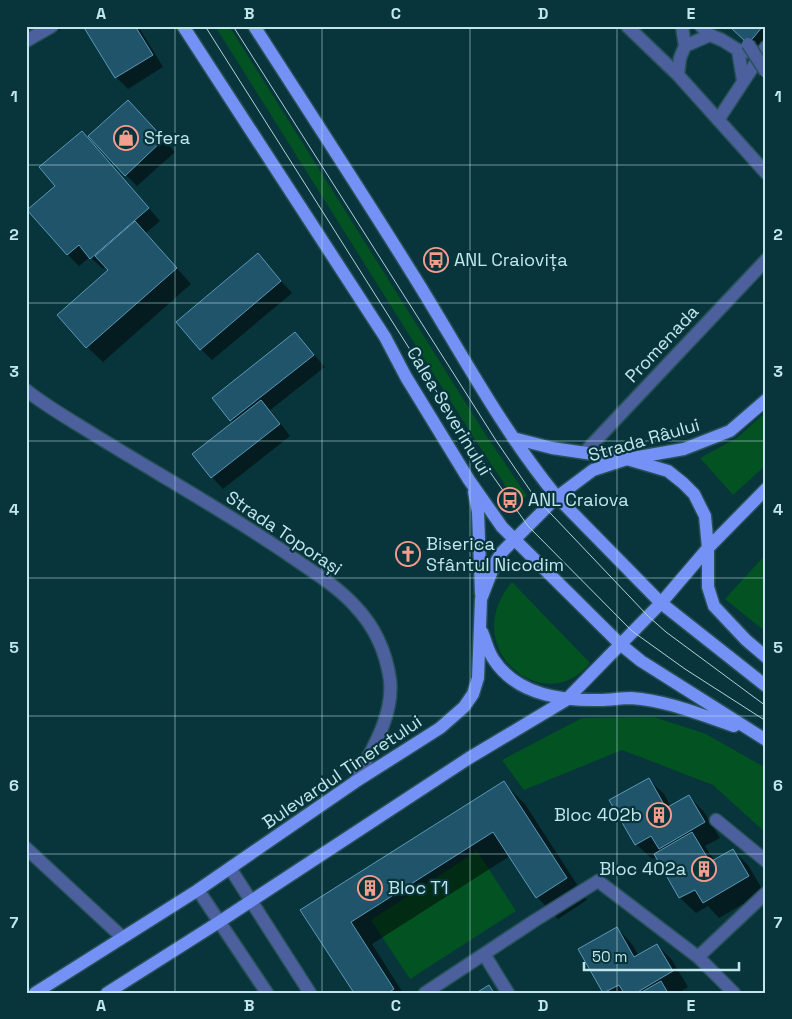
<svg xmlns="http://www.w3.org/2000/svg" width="792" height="1019" font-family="'Space Grotesk',sans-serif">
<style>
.green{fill:#025222}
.shadow{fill:#0007}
.building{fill:#20546a;stroke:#5a99b7}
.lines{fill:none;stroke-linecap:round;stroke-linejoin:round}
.minor-casing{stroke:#265157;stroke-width:15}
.major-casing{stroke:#265157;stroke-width:15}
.minor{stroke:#4d609e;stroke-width:12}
.major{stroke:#7491f6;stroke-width:12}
.tram{stroke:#add3d9;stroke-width:1}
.minor-bridge-casing{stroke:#265157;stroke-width:15;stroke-linecap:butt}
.minor-bridge{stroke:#4d609e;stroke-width:12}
.grid{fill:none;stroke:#c1e6ec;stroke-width:1;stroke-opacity:0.55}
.labels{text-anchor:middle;stroke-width:4.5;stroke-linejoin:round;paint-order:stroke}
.poi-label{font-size:18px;fill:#c1e6ec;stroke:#08353b;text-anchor:start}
.street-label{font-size:18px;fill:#c1e6ec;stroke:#08353b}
.neatline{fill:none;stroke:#c1e6ec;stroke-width:2}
.grid-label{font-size:16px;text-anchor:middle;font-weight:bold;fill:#c1e6ec}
</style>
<rect width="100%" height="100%" fill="#08353b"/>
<path class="green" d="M215,26H229L484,432L527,496L517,503L474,438Z
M766,412V465L733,495L700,458L737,438Z
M766,554V632L725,599Z
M512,582L590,663C545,720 456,648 512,582Z
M654,717L706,734L766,768V833L713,785L622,750L524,790L502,760L582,718Z
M477,851L516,911L410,979L371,920Z"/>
<path class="shadow" d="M47,26H66L55,33Z
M85,26H138L163,67L128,89L116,77Z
M729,26H766V48L761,55Z
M140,113L175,152L137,186L126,175Z
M82,132L160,221L146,233L191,284L103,362L87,347L110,270L106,266L103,269L90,257L79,266L67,254L57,186Z
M257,255L292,293L212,360L201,349Z
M295,333L325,367L270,410L290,436L223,489L212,477L234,423L231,420Z
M648,779L664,794L671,807L689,796L704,812L720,838L705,846L715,861L733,850L748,865L764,892L719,918L708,906L696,913L680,898L656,857L652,859L636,844Z
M503,782L525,804L587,900L558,919L537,897L510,856L372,944L403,993H355L302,911Z
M617,928L632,944L639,956L657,945L672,960L688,987L678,993H605L579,950Z"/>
<path class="building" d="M83,26H135L153,55L115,78Z
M729,26H763L748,44Z
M128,100L164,139L125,176L88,136Z
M82,131L149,208L90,259L79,245L67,255L27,210L55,186L39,167Z
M135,221L177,268L86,348L57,315L108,270L95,256Z
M258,253L281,281L200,350L176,322Z
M295,332L314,355L230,421L212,398Z
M261,400L280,424L211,478L192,454Z
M649,778L666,808L689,795L705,822L659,849L651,836L635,845L609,800Z
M504,781L567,878L536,898L493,832L351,922L394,989L388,993H354L300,910Z
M692,832L710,862L733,849L749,876L703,903L695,890L679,898L654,854Z
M617,927L634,957L657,944L673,971L636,993H624L619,985L603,993L578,949Z
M661,981L668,993H640Z
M489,985L494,993H476Z"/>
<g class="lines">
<defs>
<path id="minor" d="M627,26L678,75L766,173
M682,26L685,46
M701,26L710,35L722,40L738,50L760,54
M26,41L52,26
M738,50L743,80
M678,75L680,58L685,46L710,35
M718,120L766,47
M26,390C47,407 71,420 93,434C156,473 221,509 283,551C307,568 335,584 355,606C375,627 386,651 390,680C394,716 371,751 355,782
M584,453L766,260
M716,820L766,861
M26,848L122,937
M230,868L310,993
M198,890L267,993
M484,954L508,993
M698,957L766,893
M425,993L534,921L598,881L698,957L734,993"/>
<path id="major" d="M183,26L385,337L406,377L469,480L502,527L620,644L641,661L766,740
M254,26C308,110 363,194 415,278C461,352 502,430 557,497L661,603L766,686
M513,438L552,448L627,459L668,471L683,483L694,494L705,516L708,548V587L714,606L746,640L766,657
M474,492L478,512L481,594
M482,632C486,641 488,652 494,660C517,695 561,701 600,700C610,700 621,698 631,698C669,701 698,714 734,726
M35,993L198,890L355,782L440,728L464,707L473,694L478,678L481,599L495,563L502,552L557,497L593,470L627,459L684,449L730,431L766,400
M107,993L219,922L469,758L566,700L661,603L708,548L766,489"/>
</defs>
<use href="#minor" class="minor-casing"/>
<use href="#major" class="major-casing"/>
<use href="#minor" class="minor"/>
<use href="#major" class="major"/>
<path class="tram" d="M205,26L466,438L528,526L632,631L685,669L766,721
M233,26L497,442L534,496L648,616L666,632L766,706"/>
<defs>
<path id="minor-bridge" d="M748,44L766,72"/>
</defs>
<use href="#minor-bridge" class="minor-bridge-casing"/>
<use href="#minor-bridge" class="minor-bridge"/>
</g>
<path class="grid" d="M175,26V993M322,26V993M470,26V993M617,26V993M26,165H766M26,303H766M26,441H766M26,578H766M26,716H766M26,854H766"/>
<defs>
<symbol id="shop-ring" viewBox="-11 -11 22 22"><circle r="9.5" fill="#08353b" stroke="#f59d8e" stroke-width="1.5"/><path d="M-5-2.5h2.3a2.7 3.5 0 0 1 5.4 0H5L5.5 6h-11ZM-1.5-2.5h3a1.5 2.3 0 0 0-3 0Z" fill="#f59d8e"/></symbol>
<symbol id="bus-ring" viewBox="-11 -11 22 22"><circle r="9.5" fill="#08353b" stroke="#f59d8e" stroke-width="1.5"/><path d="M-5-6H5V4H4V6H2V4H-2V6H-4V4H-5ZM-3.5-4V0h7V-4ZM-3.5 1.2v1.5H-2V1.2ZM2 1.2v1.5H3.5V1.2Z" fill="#f59d8e"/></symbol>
<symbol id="church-ring" viewBox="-11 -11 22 22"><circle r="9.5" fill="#08353b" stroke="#f59d8e" stroke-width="1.5"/><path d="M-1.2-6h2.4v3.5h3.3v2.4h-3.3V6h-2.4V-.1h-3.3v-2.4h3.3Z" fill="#f59d8e"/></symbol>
<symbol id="building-ring" viewBox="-11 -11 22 22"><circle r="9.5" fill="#08353b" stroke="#f59d8e" stroke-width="1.5"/><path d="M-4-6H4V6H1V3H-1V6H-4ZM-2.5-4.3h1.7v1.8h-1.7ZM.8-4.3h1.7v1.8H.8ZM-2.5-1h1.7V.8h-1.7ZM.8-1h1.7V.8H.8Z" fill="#f59d8e"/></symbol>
</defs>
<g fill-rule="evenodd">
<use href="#shop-ring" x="112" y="124" width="28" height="28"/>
<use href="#bus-ring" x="422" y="246" width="28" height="28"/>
<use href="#bus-ring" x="496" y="486" width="28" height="28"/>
<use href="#church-ring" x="394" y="540" width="28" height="28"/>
<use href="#building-ring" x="645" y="801" width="28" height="28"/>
<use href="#building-ring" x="690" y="855" width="28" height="28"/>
<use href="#building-ring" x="356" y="874" width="28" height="28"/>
</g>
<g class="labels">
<g class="poi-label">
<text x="144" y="144">Sfera</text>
<text x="454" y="266">ANL Craiovița</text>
<text x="528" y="506">ANL Craiova</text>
<text x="426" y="550">Biserica<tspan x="426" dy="21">Sfântul Nicodim</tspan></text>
<text x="642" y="821" text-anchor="end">Bloc 402b</text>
<text x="686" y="875" text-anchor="end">Bloc 402a</text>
<text x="388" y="894">Bloc T1</text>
</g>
<g class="street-label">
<text transform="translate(662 344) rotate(-47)" y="6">Promenada</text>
<text transform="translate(449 411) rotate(59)" y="6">Calea Severinului</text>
<text transform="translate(644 440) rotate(-16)" y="6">Strada Râului</text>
<text transform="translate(284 533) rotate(34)" y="6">Strada Toporași</text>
<text transform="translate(342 772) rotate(-34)" y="6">Bulevardul Tineretului</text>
</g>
</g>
<rect width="792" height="1019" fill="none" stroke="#08353b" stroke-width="55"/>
<path d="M584 962v8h155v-8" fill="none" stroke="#c1e6ec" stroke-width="2.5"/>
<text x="592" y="962" font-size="15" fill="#c1e6ec" stroke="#08353b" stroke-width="4" paint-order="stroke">50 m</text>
<rect x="28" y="28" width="736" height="964" class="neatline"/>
<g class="grid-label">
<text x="101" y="19">A</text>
<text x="249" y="19">B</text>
<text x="396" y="19">C</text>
<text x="543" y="19">D</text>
<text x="691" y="19">E</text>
<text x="14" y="102">1</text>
<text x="778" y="102">1</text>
<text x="14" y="240">2</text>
<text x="778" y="240">2</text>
<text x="14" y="377">3</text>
<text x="778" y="377">3</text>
<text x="14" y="515">4</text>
<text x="778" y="515">4</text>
<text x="14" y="653">5</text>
<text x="778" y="653">5</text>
<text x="14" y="791">6</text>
<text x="778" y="791">6</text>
<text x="14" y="928">7</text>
<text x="778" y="928">7</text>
<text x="101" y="1011">A</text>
<text x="249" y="1011">B</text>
<text x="396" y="1011">C</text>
<text x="543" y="1011">D</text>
<text x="691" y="1011">E</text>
</g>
</svg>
